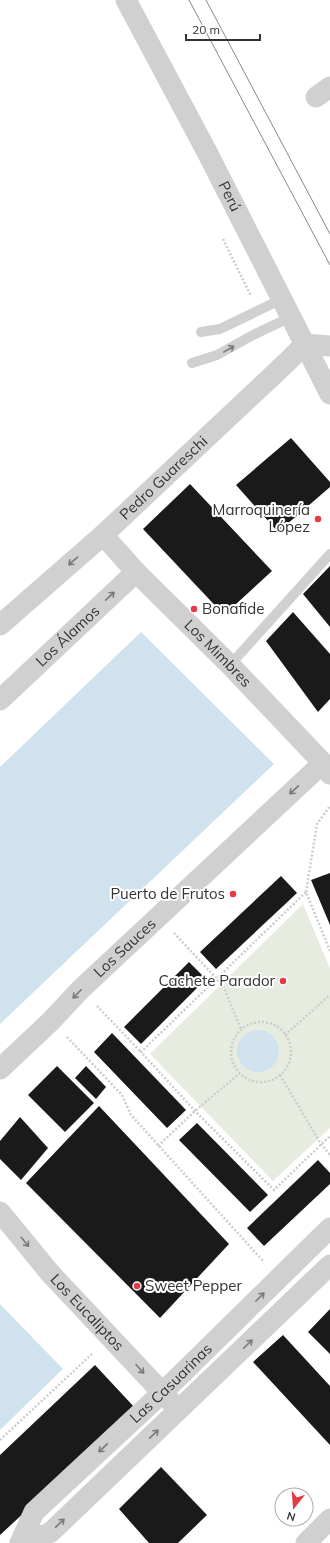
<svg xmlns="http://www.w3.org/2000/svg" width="330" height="1543" font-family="Mulish,sans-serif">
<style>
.green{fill:#e6ecdf}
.water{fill:#cfe2ee}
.building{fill:#1a1a1a}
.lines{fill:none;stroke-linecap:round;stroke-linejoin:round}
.path{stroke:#cdcdcd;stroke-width:2.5;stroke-dasharray:2 2;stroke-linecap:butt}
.service{stroke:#d0d0d0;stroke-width:10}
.minor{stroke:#d0d0d0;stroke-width:21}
.tram{stroke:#888;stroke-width:1}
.oneway{stroke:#7a7a7a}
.poi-dot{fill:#e63946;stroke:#fff;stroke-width:1.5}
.labels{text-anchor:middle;stroke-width:4;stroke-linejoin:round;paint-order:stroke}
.street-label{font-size:15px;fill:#333;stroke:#fff}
.poi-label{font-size:15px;fill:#333;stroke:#fff;text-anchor:end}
</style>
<rect width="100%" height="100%" fill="#fff"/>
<path class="green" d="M303,904L330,969V1128L273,1181L150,1054Z"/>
<path class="water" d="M141,632L274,764L0,1024V767Z
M237 1051a21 21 0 1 1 42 0a21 21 0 1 1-42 0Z
M0,1304L63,1369L0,1430Z"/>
<path class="building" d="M291,438L330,482V487L278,532L236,485Z
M190,484L272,571L224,615L143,529Z
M330,566V627L303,594Z
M293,612L330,654V699L318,712L266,641Z
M330,873V925L311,880Z
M281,876L297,893L216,969L200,952Z
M189,962L206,979L141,1044L124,1027Z
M112,1033L186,1110L167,1128L94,1052Z
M57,1066L94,1103L65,1132L28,1095Z
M86,1066L106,1087L96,1099L75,1078Z
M99,1106L229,1244L160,1318L26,1183Z
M20,1117L48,1148L21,1180L0,1159V1141Z
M197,1123L268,1195L250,1212L179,1140Z
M318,1160L330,1173V1184L264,1246L247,1228Z
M330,1309V1354L308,1332Z
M283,1335L330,1386V1445L253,1362Z
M95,1365L136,1409L0,1535V1455Z
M161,1467L207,1515L178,1543H149L119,1509Z"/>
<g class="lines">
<path class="path" d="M223,239L251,296
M306,892L317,824L330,806
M174,933L217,979L224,988L241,1029
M330,951L306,892L141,1052L195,1111L274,1190L330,1136
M97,1006L141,1052
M231 1052a30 30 0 1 1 60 0a30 30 0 1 1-60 0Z
M285,1035L330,995
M67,1037L122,1095L131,1115L263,1261
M280,1075L321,1144L330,1155
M158,1146L195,1111L240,1073
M0,1440L93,1353"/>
<path class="service" d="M201,332L220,329L282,299
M192,363L217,355L253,335L291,317
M230,665L330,554"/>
<g class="minor">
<path id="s1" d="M126,0L207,152L330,394"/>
<path d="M316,97L330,87"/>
<path d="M305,344L330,346"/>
<path id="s2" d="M103,535L136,572L230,665L323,763L330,774"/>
<path id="s3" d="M0,625L103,535L286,363L305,344"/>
<path id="s4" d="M0,700L136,572"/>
<path id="s5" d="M0,1069L51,1021L81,989L323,763"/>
<path id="s6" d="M0,1212L50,1273L172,1403"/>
<path id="s7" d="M20,1543L34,1512L162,1393L330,1228"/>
<path d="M27,1543L51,1532L330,1265"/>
<path d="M306,1543L330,1519"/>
</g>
<path class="tram" d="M189,0L330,265
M206,0L330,234"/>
</g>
<defs><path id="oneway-shaft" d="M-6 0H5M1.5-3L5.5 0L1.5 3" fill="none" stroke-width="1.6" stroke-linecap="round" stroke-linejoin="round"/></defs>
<g class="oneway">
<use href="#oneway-shaft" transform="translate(229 349) rotate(-30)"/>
<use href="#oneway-shaft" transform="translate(73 561) rotate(139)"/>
<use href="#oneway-shaft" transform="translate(110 596) rotate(-43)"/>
<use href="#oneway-shaft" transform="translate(294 790) rotate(137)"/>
<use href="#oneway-shaft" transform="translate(77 994) rotate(134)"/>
<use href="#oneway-shaft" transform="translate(25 1242) rotate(51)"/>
<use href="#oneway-shaft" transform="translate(260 1297) rotate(-45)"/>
<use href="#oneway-shaft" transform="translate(248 1344) rotate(-44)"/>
<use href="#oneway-shaft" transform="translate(140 1369) rotate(48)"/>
<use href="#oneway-shaft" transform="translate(154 1434) rotate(-44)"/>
<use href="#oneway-shaft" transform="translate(103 1448) rotate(137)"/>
<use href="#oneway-shaft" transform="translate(60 1523) rotate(-44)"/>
</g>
<g class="poi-dot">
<circle cx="318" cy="519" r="4"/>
<circle cx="194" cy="609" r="4"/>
<circle cx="233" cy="894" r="4"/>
<circle cx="283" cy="981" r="4"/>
<circle cx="137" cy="1286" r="4"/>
</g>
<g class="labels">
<g class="street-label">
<text dy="5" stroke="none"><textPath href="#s1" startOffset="222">Perú</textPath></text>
<text dy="5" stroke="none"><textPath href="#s3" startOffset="220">Pedro Guareschi</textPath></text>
<text dy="5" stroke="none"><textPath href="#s4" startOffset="93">Los Álamos</textPath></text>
<text dy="5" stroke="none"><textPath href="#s2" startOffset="165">Los Mimbres</textPath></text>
<text dy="5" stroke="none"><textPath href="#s5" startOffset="174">Los Sauces</textPath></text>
<text dy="5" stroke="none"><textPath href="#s6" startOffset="133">Los Eucaliptos</textPath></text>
<text dy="5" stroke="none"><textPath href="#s7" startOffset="222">Las Casuarinas</textPath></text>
</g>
<g class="poi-label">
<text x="310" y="515">Marroquinería<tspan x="310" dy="17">López</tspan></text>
<text x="202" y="614" text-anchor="start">Bonafide</text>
<text x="225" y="899">Puerto de Frutos</text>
<text x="275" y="986">Cachete Parador</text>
<text x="145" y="1291" text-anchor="start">Sweet Pepper</text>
</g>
</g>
<g transform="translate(294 1507) rotate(197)"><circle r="19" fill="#ffffff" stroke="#adadad"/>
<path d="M0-3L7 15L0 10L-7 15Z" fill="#e63946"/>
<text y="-6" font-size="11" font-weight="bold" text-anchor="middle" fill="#333333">N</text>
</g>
<path d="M186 34v6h74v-6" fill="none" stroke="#333333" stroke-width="2"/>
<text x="192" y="34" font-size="12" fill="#333333" stroke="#ffffff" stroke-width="3" paint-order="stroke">20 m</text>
</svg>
